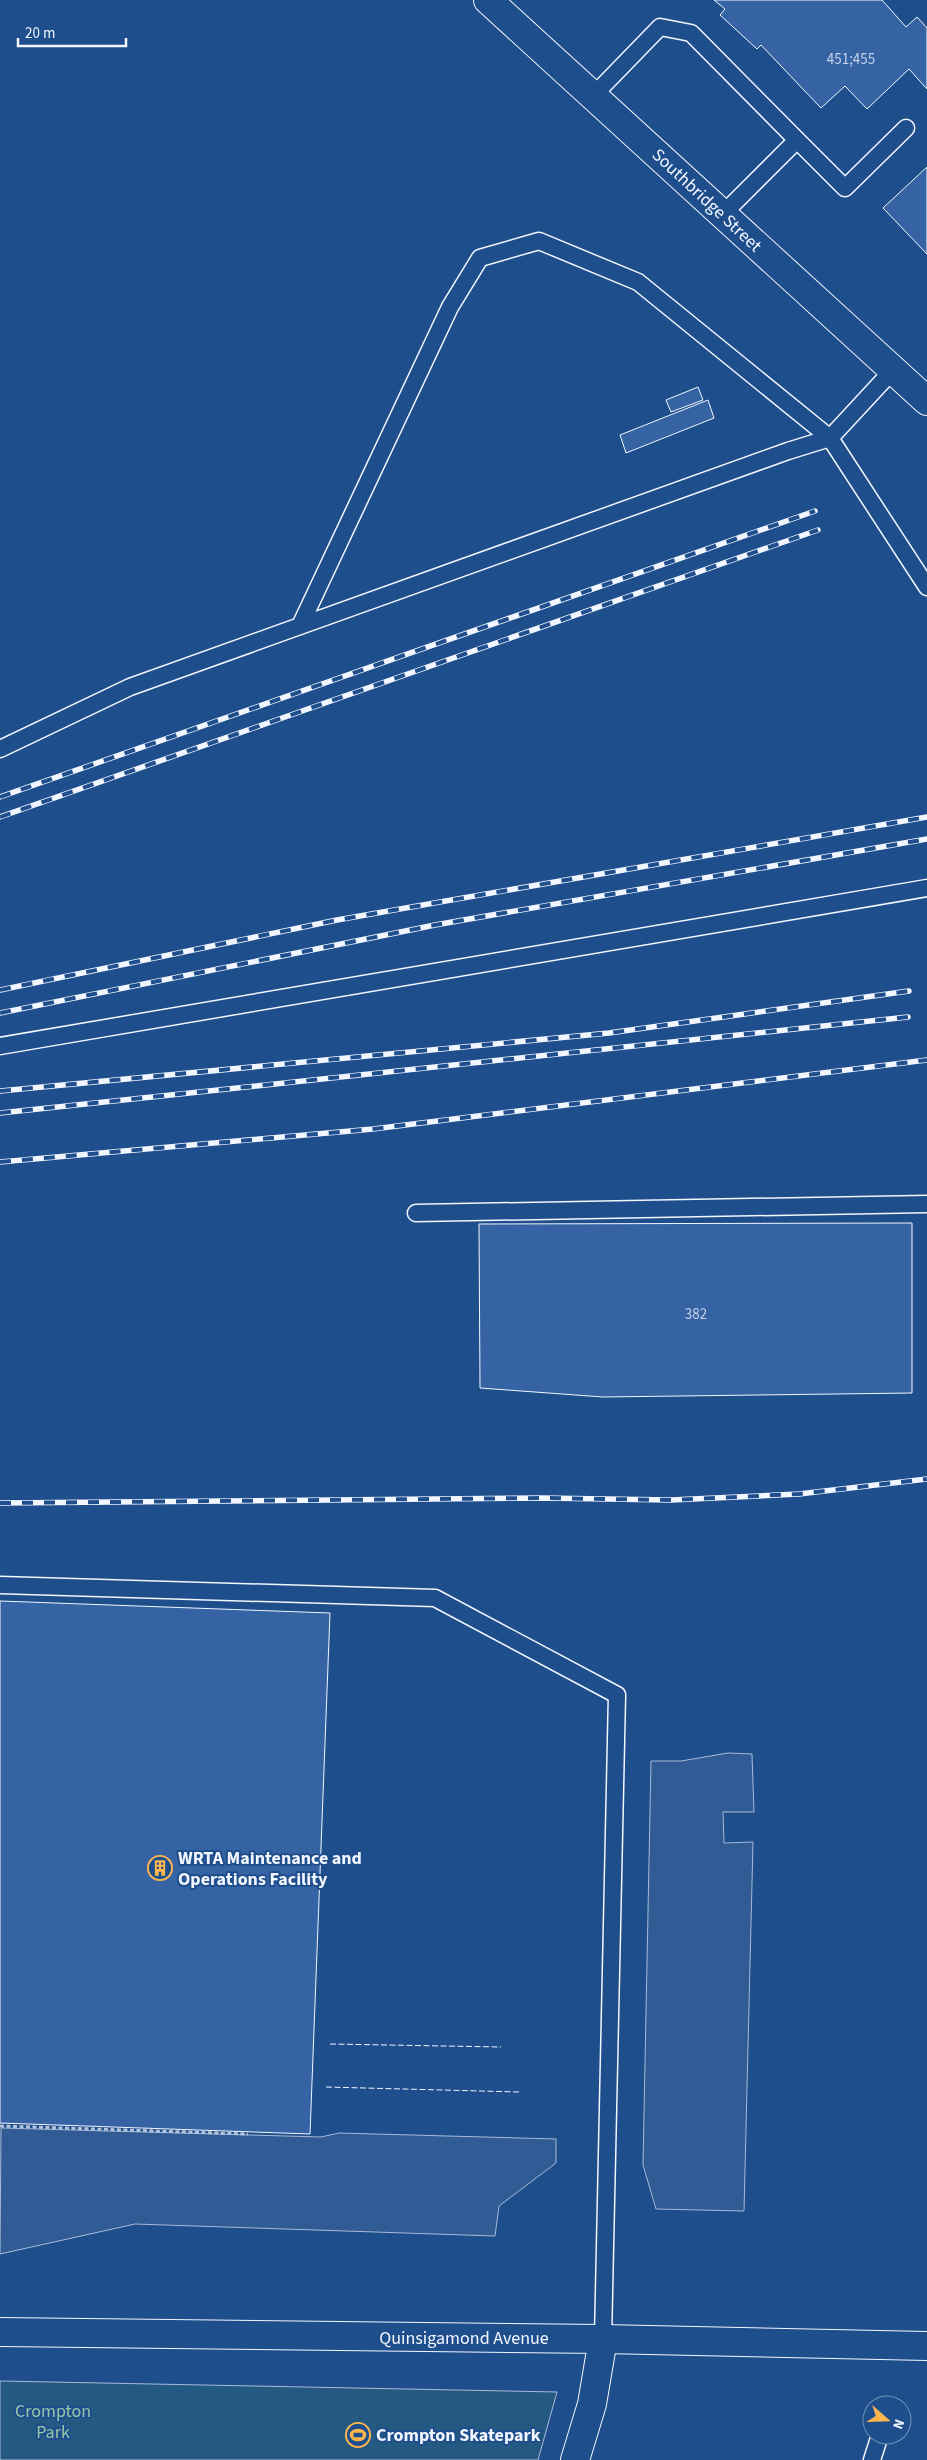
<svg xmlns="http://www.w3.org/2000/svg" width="927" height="2460" font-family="'Source Sans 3',sans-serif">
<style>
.green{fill:#245a82;stroke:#a8bbd7}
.parking{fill:#305b95;stroke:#a8bbd7}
.building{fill:#3563a3;stroke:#f2f6ff}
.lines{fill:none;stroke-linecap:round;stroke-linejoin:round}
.lane-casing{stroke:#f2f6ff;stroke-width:19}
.secondary-casing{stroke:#f2f6ff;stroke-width:30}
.primary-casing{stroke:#f2f6ff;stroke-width:30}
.path{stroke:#b3c4dc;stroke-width:3;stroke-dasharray:4 2.5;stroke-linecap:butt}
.lane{stroke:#1f4e8c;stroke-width:16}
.secondary{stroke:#1f4e8c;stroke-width:28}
.primary{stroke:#1f4e8c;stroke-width:28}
.rail-casing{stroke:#f2f6ff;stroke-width:5.5}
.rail{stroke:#1f4e8c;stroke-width:4;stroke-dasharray:11;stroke-linecap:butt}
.fence{stroke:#f2f6ff;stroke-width:1;stroke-dasharray:6 2.5;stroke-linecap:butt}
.labels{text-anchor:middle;stroke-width:4;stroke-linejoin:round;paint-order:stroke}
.number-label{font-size:15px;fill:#c3d1e8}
.street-label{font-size:18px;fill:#f2f6ff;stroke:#1f4e8c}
.poi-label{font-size:18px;font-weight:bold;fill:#f2f6ff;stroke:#1f4e8c;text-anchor:start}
.park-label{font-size:18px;fill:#97c8a6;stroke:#1f4e8c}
</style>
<rect width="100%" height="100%" fill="#1f4e8c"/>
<path class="green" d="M0,2381L557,2392L538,2460H0Z"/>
<path class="parking" d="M728,1753L752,1754L754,1812H723L724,1843L753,1842L744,2211L656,2209L643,2165L651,1761H681Z
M1,2128L321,2137L339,2133L556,2139V2163L499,2206L495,2236L135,2224L0,2254Z"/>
<path class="building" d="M714,0H882L906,27L917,17L927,28V89L909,69L867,109L845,86L821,108L761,45L757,49L720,15L725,9Z
M927,167V254L883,208Z
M698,387L703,400L671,412L666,400Z
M708,400L714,418L626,453L620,435Z
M912,1223V1393L603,1397L480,1388L479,1224Z
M0,1601L330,1613L310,2134L0,2123Z"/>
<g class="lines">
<defs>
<path id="lane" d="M593,96L660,27L691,33L797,140L723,214
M797,140L845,188L906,128
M893,370L830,438L927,587
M0,749L130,687L788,451L830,438L638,282L539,241L480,258L450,307L300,626
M0,1046L927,888
M416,1213L927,1204
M0,1585L435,1598L617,1695L603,2339
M872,2460L880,2435"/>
<path id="secondary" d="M575,2460L592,2404L603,2339"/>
<path id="primary" d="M488,0L927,401
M0,2332L603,2339L927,2346"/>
</defs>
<use href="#lane" class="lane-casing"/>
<use href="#secondary" class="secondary-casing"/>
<use href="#primary" class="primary-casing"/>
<path class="path" d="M0,2126L248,2134"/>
<use href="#lane" class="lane"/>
<use href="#secondary" class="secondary"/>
<use href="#primary" class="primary"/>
<defs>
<path id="rail" d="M0,797L815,511
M0,817L818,530
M0,990L337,920L927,817
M0,1013L435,925L927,839
M0,1091L609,1033L909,991
M0,1113L908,1017
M0,1162L373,1129L927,1060
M0,1503L542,1498L671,1500L799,1494L927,1479"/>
</defs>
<use href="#rail" class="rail-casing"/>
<use href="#rail" class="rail"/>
<path class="fence" d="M330,2044L501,2047
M326,2087L519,2092"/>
</g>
<defs>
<symbol id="building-ring" viewBox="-11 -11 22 22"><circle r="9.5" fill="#1f4e8c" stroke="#ffb74d" stroke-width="1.5"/><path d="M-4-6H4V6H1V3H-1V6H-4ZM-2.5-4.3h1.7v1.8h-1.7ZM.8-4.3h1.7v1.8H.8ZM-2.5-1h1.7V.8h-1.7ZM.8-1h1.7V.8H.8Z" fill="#ffb74d"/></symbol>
<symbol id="stadium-ring" viewBox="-11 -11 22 22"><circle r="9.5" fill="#1f4e8c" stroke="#ffb74d" stroke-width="1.5"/><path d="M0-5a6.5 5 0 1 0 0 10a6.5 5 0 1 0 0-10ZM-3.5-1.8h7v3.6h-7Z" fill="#ffb74d"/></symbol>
</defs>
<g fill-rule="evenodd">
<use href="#building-ring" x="146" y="1854" width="28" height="28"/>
<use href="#stadium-ring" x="344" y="2421" width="28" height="28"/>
</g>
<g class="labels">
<g class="number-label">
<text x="851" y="64">451;455</text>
<text x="696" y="1319">382</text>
</g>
<g class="street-label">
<text transform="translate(707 200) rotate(43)" y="6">Southbridge Street</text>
<text x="464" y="2344">Quinsigamond Avenue</text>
</g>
<g class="poi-label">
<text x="178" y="1864">WRTA Maintenance and<tspan x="178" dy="21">Operations Facility</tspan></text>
<text x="376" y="2441">Crompton Skatepark</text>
</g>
<g class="park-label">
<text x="53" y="2417">Crompton<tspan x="53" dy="21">Park</tspan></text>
</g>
</g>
<g transform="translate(887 2420) rotate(110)"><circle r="24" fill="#1f4e8c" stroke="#7391ba"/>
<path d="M0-4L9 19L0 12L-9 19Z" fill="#ffb74d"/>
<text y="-8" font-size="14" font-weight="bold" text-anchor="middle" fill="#f2f6ff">N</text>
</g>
<path d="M18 38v8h108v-8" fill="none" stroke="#f2f6ff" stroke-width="2.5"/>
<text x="25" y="38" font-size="15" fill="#f2f6ff" stroke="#1f4e8c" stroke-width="4" paint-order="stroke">20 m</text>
</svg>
